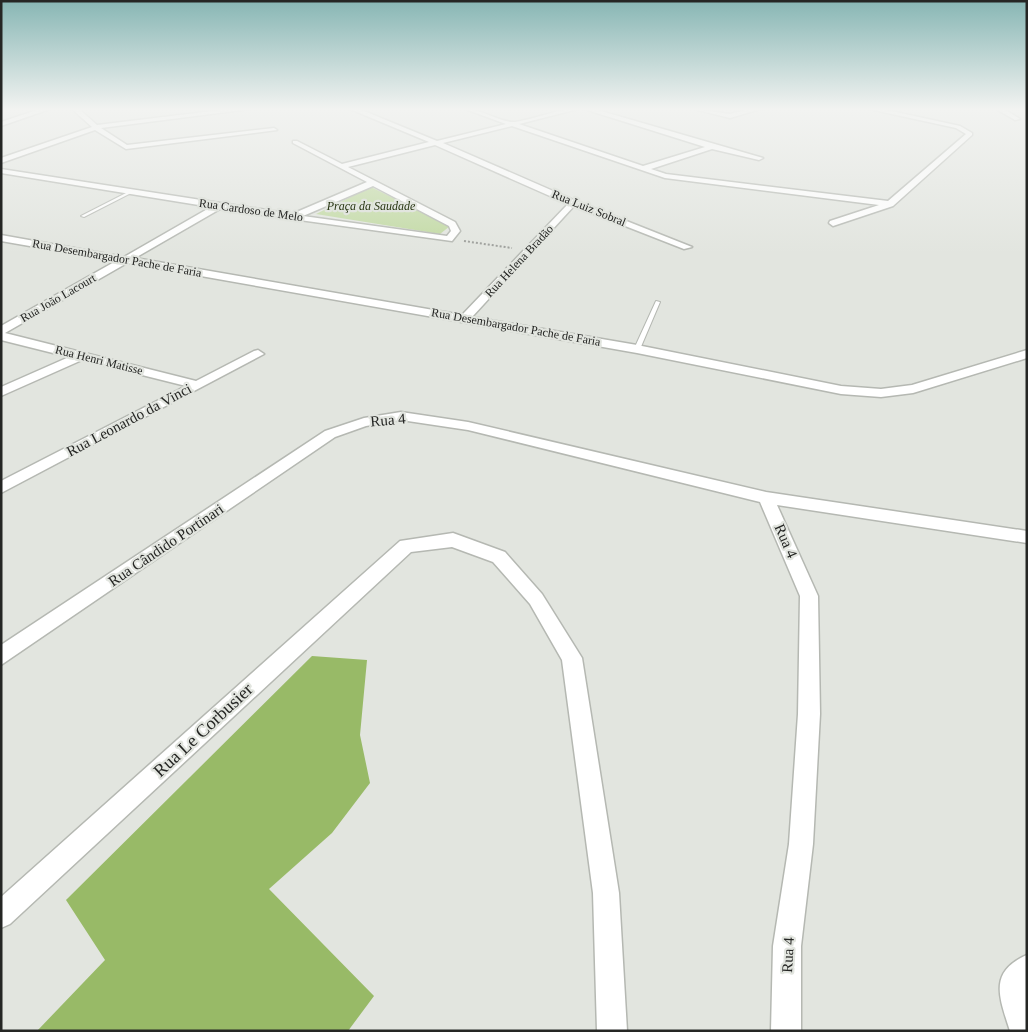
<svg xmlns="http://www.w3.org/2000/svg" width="1028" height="1032" font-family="Georgia,serif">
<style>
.green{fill:#c1d9a2}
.forest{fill:#98ba67}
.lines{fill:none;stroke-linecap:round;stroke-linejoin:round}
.lane-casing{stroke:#b5b8b2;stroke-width:2}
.street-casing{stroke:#b5b8b2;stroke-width:3}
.path{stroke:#9b9d99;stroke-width:2;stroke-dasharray:2 2;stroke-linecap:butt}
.lane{fill:#fff;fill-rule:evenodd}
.street{fill:#fff;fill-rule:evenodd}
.labels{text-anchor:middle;stroke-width:4.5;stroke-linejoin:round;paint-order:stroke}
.far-park-label{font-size:12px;font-style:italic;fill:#283613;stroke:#e2e5df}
.far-street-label{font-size:12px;fill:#252624;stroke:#e2e5df}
.street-label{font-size:15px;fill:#252624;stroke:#e2e5df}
.near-street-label{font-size:18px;fill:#252624;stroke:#e2e5df}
</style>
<rect width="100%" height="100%" fill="#e2e5df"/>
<path class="green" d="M371,187L450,226L440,234L316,214Z"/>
<path class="forest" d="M312,656L367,660L360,735L370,783L332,833L269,889L374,996L348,1031H37L105,960L66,900Z"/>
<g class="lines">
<defs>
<path id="lane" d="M130,191L133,192L84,217L81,216Z
M656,301L660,302L640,349L637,351L635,350L634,349Z"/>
<path id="street" d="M40,109H50L1,126V122Z
M72,109H79L97,125L229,109H250L101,128L127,145L274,128L277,130L126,149L95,130L1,163V158L92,127Z
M350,109H359L437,141L506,124L465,109C482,109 501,123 515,122C536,119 556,109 578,109L519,124L643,166L705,147L584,109H594L763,158L759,160L712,149L651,169L666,174L888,201L966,134L956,128L869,109H882L960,126L972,133V135L893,206L833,226L829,223L830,221L879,205L665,178L512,126L443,143L576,201L692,247L684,249L574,206L472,317L637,345L841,386L881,389L912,385L1027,350V358L913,393L881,397L841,394L637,353L127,263L5,333L196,381L254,351L258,350L264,354L1,493V481L186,386L82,360L1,396V387L69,357L1,340V326L116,261L1,241V235L124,257L211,207L1,173V169L292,214L367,182L293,143V141H297L342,164L429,142ZM435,145L568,204L462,315L135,258L220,209L452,241L460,231L455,222L348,167ZM373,186L449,226L451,231L447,236L303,216Z
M694,109L730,114L749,109H760L730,118Z
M996,109H1004L1020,119L1015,120Z
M401,412L468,422L766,492L1027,531V543L777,505L818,596L820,714L813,844L801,946V1031H771L773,946L789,844L798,714L800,596L760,502L468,430L401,420L366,426L335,437L1,665V645L325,431L364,418Z
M453,533L505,552L542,594L582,658L619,893L627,1031H597L593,893L562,660L530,604L493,562L452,547L411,552L10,924L1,928V897L400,541Z
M1027,955V1031H1010C1000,999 987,972 1027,955Z"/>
</defs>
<use href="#lane" class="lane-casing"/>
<use href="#street" class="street-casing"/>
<path class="path" d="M464,241L512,248"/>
<use href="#lane" class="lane"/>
<use href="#street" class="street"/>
</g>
<linearGradient id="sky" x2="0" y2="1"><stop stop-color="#87b6b4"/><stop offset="0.43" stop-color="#f2f3f1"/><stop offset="1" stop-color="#f2f3f1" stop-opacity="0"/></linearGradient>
<rect width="1028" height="254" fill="url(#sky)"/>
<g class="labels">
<g class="far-park-label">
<text x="371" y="210">Praça da Saudade</text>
</g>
<g class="far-street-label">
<text transform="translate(589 208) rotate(22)" y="4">Rua Luiz Sobral</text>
<text transform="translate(251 210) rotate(8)" y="4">Rua Cardoso de Melo</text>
<text transform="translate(117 258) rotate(10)" y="4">Rua Desembargador Pache de Faria</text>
<text transform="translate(519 261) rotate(-47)" y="4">Rua Helena Bradão</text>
<text transform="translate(58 298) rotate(-30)" y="4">Rua João Lacourt</text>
<text transform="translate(516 327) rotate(10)" y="4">Rua Desembargador Pache de Faria</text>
<text transform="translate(99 360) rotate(14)" y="4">Rua Henri Matisse</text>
</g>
<g class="street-label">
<text transform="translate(129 420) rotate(-28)" y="5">Rua Leonardo da Vinci</text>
<text transform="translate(388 420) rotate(-5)" y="5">Rua 4</text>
<text transform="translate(786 541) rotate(66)" y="5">Rua 4</text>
<text transform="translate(166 545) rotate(-34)" y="5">Rua Cândido Portinari</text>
<text transform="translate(788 955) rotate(-87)" y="5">Rua 4</text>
</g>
<g class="near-street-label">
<text transform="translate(203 730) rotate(-43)" y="6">Rua Le Corbusier</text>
</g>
</g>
<rect width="1028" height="1032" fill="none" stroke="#252624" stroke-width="5"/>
</svg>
